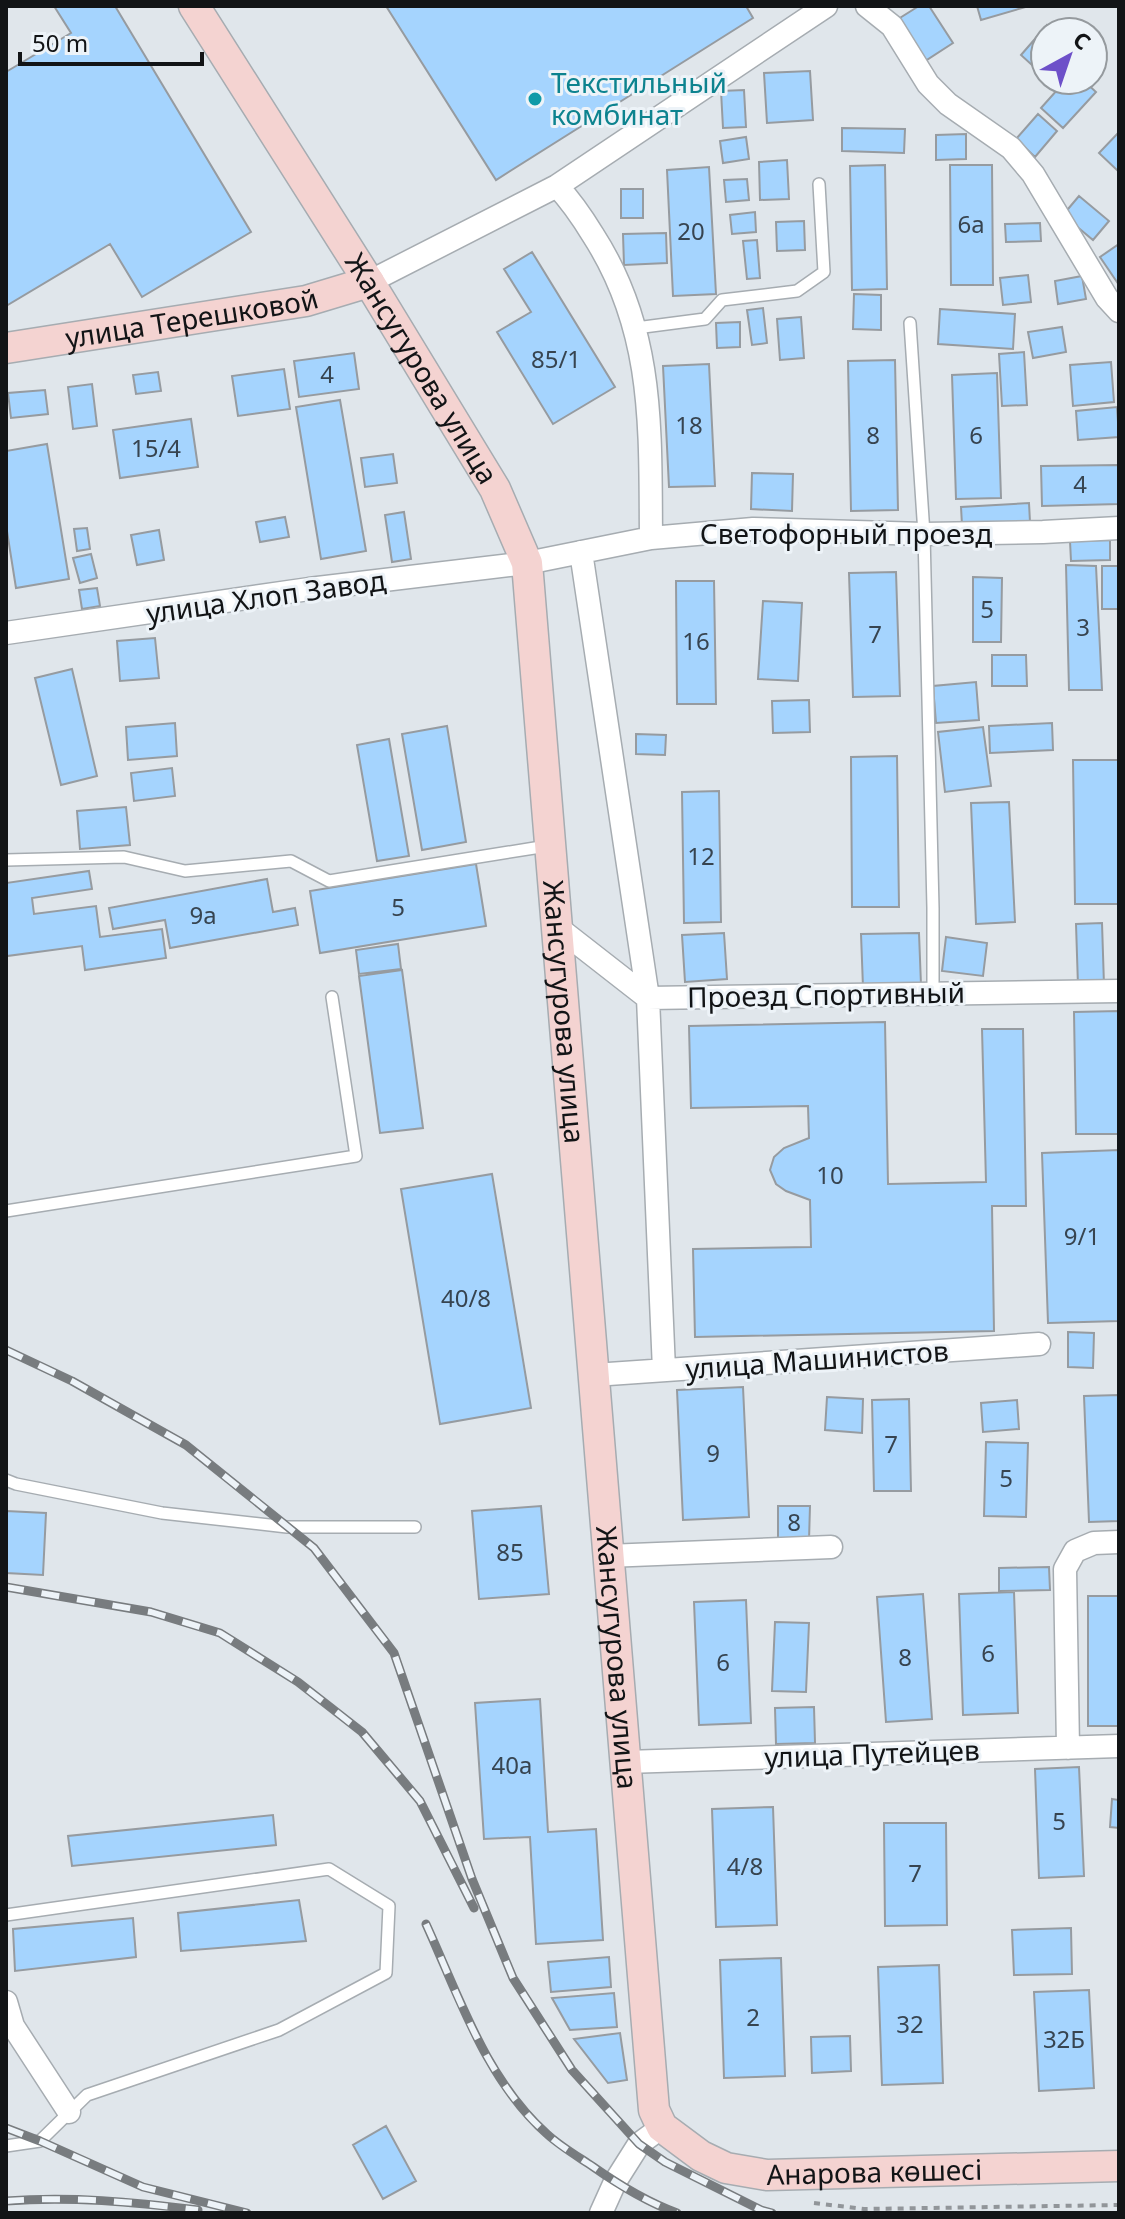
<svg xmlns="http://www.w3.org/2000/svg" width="1125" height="2219" font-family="'Noto Sans',sans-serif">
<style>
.building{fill:#a5d4fe;stroke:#969ba0;stroke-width:2}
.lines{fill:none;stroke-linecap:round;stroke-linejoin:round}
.lane-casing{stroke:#a6acb1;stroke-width:14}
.street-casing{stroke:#a6acb1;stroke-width:25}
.secondary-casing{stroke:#a6acb1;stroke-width:33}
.path{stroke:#919599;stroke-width:4;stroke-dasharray:6 6;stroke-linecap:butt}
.lane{stroke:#fff;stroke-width:11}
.street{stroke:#fff;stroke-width:22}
.secondary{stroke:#f4d3d1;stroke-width:30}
.rail-casing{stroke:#787c7f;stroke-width:9}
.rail{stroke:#edf3f8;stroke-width:6;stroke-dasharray:18;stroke-linecap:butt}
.culture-dot{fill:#0f9aa8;stroke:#edf3f8;stroke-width:3}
.labels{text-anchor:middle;stroke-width:6;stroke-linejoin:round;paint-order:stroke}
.number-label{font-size:24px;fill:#374450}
.culture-label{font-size:28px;fill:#0d838f;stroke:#edf3f8;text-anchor:start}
.street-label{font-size:28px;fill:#121416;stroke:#edf3f8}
</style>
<rect width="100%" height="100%" fill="#e0e6eb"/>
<path class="building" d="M54,6H115L251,232L142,297L110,244L6,306V72L71,33Z
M386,6H746L753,18L496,180Z
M919,6H929L953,43L922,63L895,21Z
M977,6H1029L981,20Z
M1047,25L1055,32H1045V77L1021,55Z
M810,71L813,120L767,123L764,73Z
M1066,80H1083L1096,92L1063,128L1041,108Z
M744,90L746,127L723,128L721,91Z
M1038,114L1057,131L1035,157L1016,139Z
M842,128L905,129L904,153L842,151Z
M1119,132V172L1099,153Z
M966,134V159L936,160V135Z
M746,137L749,159L723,163L720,141Z
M787,160L789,199L760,200L759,162Z
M885,165L887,289L852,290L850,166Z
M950,165H992L993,285H951Z
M709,167L716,294L673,296L667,170Z
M747,179L749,200L726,202L724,180Z
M621,189H643V218H621Z
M1079,196L1109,221L1093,240L1063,215Z
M755,212L756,232L732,234L730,215Z
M804,221L805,250L777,251L776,222Z
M1040,223L1041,241L1006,242L1005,224Z
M666,233L667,263L624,265L623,234Z
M757,240L760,278L747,279L743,241Z
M1119,244V285L1100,257Z
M532,252L615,387L553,424L497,332L531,312L504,269Z
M1028,275L1031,302L1003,305L1000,278Z
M1082,276L1086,299L1058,304L1055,281Z
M854,294L881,295V330L853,329Z
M763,308L767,343L752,345L747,310Z
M940,309L1015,314L1013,349L938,344Z
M801,317L804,358L780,360L777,319Z
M740,322V347L717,348L716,323Z
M1062,327L1066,352L1033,358L1028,332Z
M1024,352L1027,405L1002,406L999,354Z
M354,353L359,389L299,397L294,361Z
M895,360L898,510L851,511L848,361Z
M1111,362L1114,402L1073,406L1070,365Z
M709,364L715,486L669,487L663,366Z
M284,369L290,409L238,416L232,376Z
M158,372L161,391L136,394L133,375Z
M997,373L1001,498L956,499L952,375Z
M92,384L97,426L73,429L68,387Z
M45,390L48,414L11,418L8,393Z
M340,400L366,551L321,559L296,407Z
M1117,407L1119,437L1078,440L1076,411Z
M191,419L198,467L120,478L113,430Z
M47,444L69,579L16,588L6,525V451Z
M393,454L397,483L365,487L361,458Z
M1119,465V504L1042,506L1041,466Z
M752,473L793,474L792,511L751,509Z
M1029,503L1030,522L962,525L961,507Z
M404,512L411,559L392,562L385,515Z
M285,517L289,537L260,542L256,522Z
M87,528L90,549L77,551L74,529Z
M159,530L164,560L137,565L131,535Z
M1110,540V560L1071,561L1070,541Z
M91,554L97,578L80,583L73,558Z
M1066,565L1096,566L1102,690H1069Z
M1102,566H1118V609H1102Z
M896,572L900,696L853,697L849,573Z
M973,577L1002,578L1001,642H973Z
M676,581H714L716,704H677Z
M97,588L100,606L82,609L79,590Z
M763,601L802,603L798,681L758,679Z
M155,638L159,678L120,681L117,641Z
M992,655H1026L1027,686H992Z
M72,669L97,776L61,785L35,678Z
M976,682L979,720L936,723L933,686Z
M809,700L810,732L773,733L772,701Z
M175,723L177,756L128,760L126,727Z
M1052,723L1053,750L990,753L989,726Z
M447,726L466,842L422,850L402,734Z
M983,727L991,786L945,792L938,732Z
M636,734L666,735L665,755L636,754Z
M389,739L409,856L377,861L357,745Z
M897,756L899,907H852L851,757Z
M1073,760H1119V904H1075Z
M172,768L175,796L134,801L131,773Z
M719,791L721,922L684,923L682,792Z
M1009,802L1015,922L976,924L971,803Z
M126,807L130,845L80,849L77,811Z
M476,864L486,926L320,953L310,891Z
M89,871L92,889L32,898L34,914L96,906L100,937L162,929L166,958L85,970L82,946L7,956L6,883Z
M267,879L273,912L295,908L298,925L170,948L165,920L113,929L109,908Z
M1102,923L1104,985L1078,986L1076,924Z
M724,933L727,979L685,982L682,935Z
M919,933L921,985L863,987L861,934Z
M946,937L987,943L983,976L942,971Z
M398,944L401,969L359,974L356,950Z
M402,970L423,1128L380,1133L359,976Z
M1119,1011V1134H1076L1074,1012Z
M885,1022L888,1184L986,1182L982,1029H1023L1026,1206H992L994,1331L695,1337L693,1249L811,1247L810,1200L786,1191L776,1184L770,1170L774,1157L784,1148L809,1138L808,1106L691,1108L689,1026Z
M1119,1150V1321L1048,1323L1042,1153Z
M492,1174L531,1408L440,1424L401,1189Z
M1068,1332L1094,1333L1093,1368L1068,1367Z
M743,1387L749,1517L683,1520L677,1390Z
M1119,1395V1521L1089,1522L1084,1396Z
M827,1397L863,1399L862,1433L825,1430Z
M909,1399L911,1491H874L872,1400Z
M1017,1400L1019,1429L983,1432L981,1403Z
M986,1442L1028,1443L1026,1517L984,1516Z
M541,1506L549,1594L479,1599L472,1511Z
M778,1506H810L809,1540H778Z
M6,1511L46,1513L43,1575L6,1573Z
M1049,1567L1050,1590L999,1591V1568Z
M1014,1592L1018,1713L963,1715L959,1594Z
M923,1594L932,1719L886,1722L877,1597Z
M1088,1596H1119V1726H1088Z
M746,1600L751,1723L699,1725L694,1602Z
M775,1622L809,1623L806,1692L772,1691Z
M540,1699L548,1832L596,1829L603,1940L536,1944L530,1837L484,1839L475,1703Z
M814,1707L815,1743L776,1744L775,1708Z
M1079,1767L1084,1876L1039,1878L1035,1769Z
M1112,1799L1119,1800V1828L1110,1827Z
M773,1807L777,1925L716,1927L712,1809Z
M273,1815L276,1845L72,1866L68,1836Z
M884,1823H946L947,1925L885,1926Z
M299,1900L306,1941L181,1951L178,1913Z
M133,1918L136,1957L15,1971L13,1929Z
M1071,1928L1072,1974L1014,1975L1012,1930Z
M609,1957L611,1987L551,1992L548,1962Z
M781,1958L785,2076L724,2078L720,1960Z
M939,1965L943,2083L882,2085L878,1967Z
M1089,1990L1094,2088L1039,2091L1034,1992Z
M614,1993L617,2027L570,2030L552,1998Z
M620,2033L627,2080L608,2083L574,2039Z
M850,2036L851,2071L812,2073L811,2037Z
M386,2126L416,2181L383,2199L353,2145Z"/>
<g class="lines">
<defs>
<path id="lane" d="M910,323L924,534L933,908V994
M636,328L705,319L722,300L797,291L824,272L819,184
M6,860L124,857L185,871L291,861L329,881L547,846
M6,1211L356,1156L332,997
M6,1480L16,1484L162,1513L287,1527H415
M6,1915L329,1869L389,1906L386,1973L279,2030L87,2095L40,2141L6,2146"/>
<path id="street" d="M867,6L892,26L928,84L948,104L1011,148L1033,174L1107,298L1119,311
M557,186C571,201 582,217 593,235C655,331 650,429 651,538
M369,282L557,186L826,6
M581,552L648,998L664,1370
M6,633L309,589L527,563L651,538L753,529L924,534L1043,532L1119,528
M557,927L648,998L1119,991
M594,1375L1039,1344
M607,1556L831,1547
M1068,1748L1065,1569L1075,1551L1094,1543L1119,1542
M626,1762L1119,1746
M6,2002L13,2026L69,2112
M601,2213L615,2182L639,2144L662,2127"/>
<g id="secondary">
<path id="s1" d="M194,6L369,282L495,489L527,563L654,2110L662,2127L701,2156L726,2168L767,2175L1119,2166"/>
<path id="s2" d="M6,348L306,301L369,282"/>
</g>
</defs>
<use href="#lane" class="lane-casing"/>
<use href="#street" class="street-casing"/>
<use href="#secondary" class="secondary-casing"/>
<path class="path" d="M814,2203L864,2209L1119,2205"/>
<use href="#lane" class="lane"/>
<use href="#street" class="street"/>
<use href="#secondary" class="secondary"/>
<defs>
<path id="rail" d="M6,1350L72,1381L186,1445L314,1548L394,1653L472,1879L513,1978L572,2070L639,2144L665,2162L761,2210L772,2213
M6,1587L151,1612L220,1633L298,1682L362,1732L420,1801L474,1908
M426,1924C459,1996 486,2080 547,2134C560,2146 577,2156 592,2166C619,2185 647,2202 677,2213
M6,2128L40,2141L143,2187L247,2213
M6,2201C70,2196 134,2202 198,2210"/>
</defs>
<use href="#rail" class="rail-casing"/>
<use href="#rail" class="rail"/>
</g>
<circle class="culture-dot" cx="535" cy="99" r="8"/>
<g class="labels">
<g class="number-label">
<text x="971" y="233">6а</text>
<text x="691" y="240">20</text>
<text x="556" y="368">85/1</text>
<text x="327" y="383">4</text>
<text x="689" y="434">18</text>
<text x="873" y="444">8</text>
<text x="976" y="444">6</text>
<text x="156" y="457">15/4</text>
<text x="1080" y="493">4</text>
<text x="987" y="618">5</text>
<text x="1083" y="636">3</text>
<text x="875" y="643">7</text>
<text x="696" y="650">16</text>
<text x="701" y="865">12</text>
<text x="398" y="916">5</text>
<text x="203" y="924">9а</text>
<text x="830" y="1184">10</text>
<text x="1082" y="1245">9/1</text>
<text x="466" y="1307">40/8</text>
<text x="891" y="1453">7</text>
<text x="713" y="1462">9</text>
<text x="1006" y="1487">5</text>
<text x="794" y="1531">8</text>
<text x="510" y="1561">85</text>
<text x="988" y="1662">6</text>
<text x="905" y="1666">8</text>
<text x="723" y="1671">6</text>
<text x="512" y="1774">40а</text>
<text x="1059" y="1830">5</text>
<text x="745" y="1875">4/8</text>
<text x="915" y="1882">7</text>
<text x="753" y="2026">2</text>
<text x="910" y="2033">32</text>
<text x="1064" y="2048">32Б</text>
</g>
<g class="culture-label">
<text x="551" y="93">Текстильный<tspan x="551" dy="32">комбинат</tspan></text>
</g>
<g class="street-label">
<text dy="10" stroke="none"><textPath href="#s2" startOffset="188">улица Терешковой</textPath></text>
<text dy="10" stroke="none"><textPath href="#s1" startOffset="428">Жансугурова улица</textPath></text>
<text x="846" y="544">Светофорный проезд</text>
<text transform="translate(266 597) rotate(-8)" y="10">улица Хлоп Завод</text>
<text transform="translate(826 995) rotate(-1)" y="10">Проезд Спортивный</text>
<text dy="10" stroke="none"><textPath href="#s1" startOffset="1100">Жансугурова улица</textPath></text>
<text transform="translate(817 1360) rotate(-4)" y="10">улица Машинистов</text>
<text dy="10" stroke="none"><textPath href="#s1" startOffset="1748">Жансугурова улица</textPath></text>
<text transform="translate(872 1754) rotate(-2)" y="10">улица Путейцев</text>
<text dy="10" stroke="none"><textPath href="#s1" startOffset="2446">Анарова көшесі</textPath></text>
</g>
</g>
<rect width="1125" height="2219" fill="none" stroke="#121416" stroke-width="16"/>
<g transform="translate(1069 56) rotate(40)"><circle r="38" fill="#edf3f8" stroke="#959a9e" stroke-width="2"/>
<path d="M0-6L14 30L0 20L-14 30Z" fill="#6d50c9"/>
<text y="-12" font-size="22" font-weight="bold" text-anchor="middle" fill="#121416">С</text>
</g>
<path d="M20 52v12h182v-12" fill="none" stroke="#121416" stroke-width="4"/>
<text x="32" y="52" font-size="24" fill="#121416" stroke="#edf3f8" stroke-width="6" paint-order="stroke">50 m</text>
</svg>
